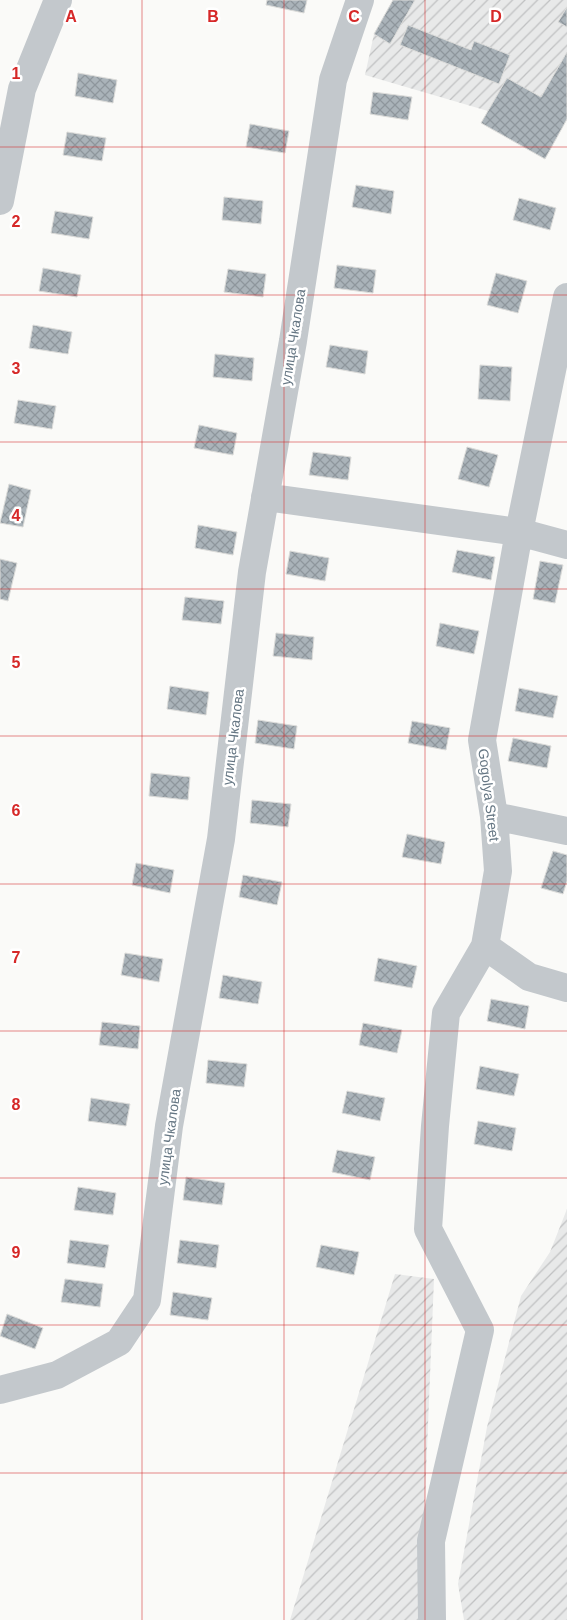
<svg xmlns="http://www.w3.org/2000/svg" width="567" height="1620" font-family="Arial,sans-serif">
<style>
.industrial{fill:url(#industrial-furrows)}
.building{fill:url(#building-cross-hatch);stroke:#dcdcda}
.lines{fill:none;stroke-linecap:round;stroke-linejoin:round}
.minor{stroke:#c3c8cc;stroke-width:28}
.grid{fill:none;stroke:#d62828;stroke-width:1;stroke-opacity:0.55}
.labels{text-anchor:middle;stroke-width:5;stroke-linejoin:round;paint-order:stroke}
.street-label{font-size:14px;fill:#657683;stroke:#fff}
.grid-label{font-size:16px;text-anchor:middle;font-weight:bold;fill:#d62828;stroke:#fff;stroke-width:5;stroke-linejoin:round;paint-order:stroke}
</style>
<defs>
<pattern id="industrial-furrows" width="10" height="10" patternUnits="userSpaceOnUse" patternTransform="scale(1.25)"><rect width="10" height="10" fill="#e8e9e9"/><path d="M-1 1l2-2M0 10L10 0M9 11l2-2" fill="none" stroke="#c0c1c2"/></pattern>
<pattern id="building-cross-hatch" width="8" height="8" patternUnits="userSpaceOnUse" patternTransform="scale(1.25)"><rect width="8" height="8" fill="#aab3b9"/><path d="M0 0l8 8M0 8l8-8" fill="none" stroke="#8e969c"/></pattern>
</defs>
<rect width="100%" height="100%" fill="#fafaf8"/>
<path class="industrial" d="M393,0H567V119L545,159L488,111L365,75L374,34Z
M567,1209V1620H464L458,1584L487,1427L521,1296L550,1252Z
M395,1274L434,1279L420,1620H290Z"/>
<path class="building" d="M267,0H307L304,13L266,5Z
M393,0H415L390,44L374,34Z
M567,7V27L558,22Z
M408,25L471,50L474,41L510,55L499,84L400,45Z
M567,52V119L545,159L481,123L507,78L541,97Z
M78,73L117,80L113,103L75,96Z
M373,92L412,97L408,120L370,114Z
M250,124L289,131L285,153L246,147Z
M67,132L106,138L102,161L63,155Z
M356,185L394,191L391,214L352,207Z
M224,197L263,201L261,224L222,220Z
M519,198L556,208L550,230L513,220Z
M55,211L93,217L89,239L51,233Z
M337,265L376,270L373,293L334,288Z
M43,268L81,275L77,297L39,291Z
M228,269L266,274L263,297L224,292Z
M496,273L527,281L518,313L487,305Z
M33,325L72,332L68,354L29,348Z
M330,345L368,351L365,374L326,367Z
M215,354L254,358L252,381L213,377Z
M480,365L512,367L510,401L478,399Z
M18,400L56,406L52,429L14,423Z
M199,425L237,433L233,455L194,448Z
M467,447L498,455L489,487L458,479Z
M313,452L351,457L348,480L309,475Z
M9,484L31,490L23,527L0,523Z
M198,525L237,532L233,555L195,548Z
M457,550L495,557L491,580L452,572Z
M290,551L329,558L325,581L286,574Z
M0,559L17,563L8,601L0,599Z
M540,561L563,565L555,603L533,599Z
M185,597L224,601L221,624L182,620Z
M440,623L479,631L474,654L436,646Z
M276,633L314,637L312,660L273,656Z
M170,686L209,692L206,715L167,709Z
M519,688L558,696L553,718L515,711Z
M258,720L297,726L294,749L255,743Z
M412,721L450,728L446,750L408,743Z
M513,738L551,746L547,768L508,761Z
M151,773L190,777L188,800L149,796Z
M252,800L291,804L288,827L250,823Z
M407,834L445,842L441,864L402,857Z
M553,851L567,855V881L563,894L541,888Z
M136,863L174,870L170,893L132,885Z
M243,875L282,882L277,905L239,897Z
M125,953L163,959L159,982L121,975Z
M378,958L417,966L412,988L374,981Z
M223,975L262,982L258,1004L219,998Z
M491,999L529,1006L525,1029L487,1021Z
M102,1022L140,1026L138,1049L99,1045Z
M363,1023L402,1030L397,1053L359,1045Z
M208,1060L247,1064L244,1087L206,1083Z
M480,1066L519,1074L514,1096L476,1089Z
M347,1091L385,1098L380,1121L342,1113Z
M91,1098L130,1104L126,1126L88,1121Z
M478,1121L516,1128L512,1151L474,1144Z
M337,1150L375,1157L370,1180L332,1172Z
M186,1177L225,1183L222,1205L183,1200Z
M78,1187L116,1193L113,1215L74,1210Z
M70,1240L109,1245L105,1268L67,1263Z
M180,1240L219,1245L216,1268L177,1263Z
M321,1245L359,1252L354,1275L316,1267Z
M65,1279L103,1284L100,1307L61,1302Z
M173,1292L212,1298L208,1320L170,1315Z
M7,1314L43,1328L35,1349L0,1336Z"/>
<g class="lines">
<path class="minor" d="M0,201L22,89L58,0
M265,497L519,532L567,545
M494,816L567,831
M485,946L529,977L567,988
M0,1390L57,1375L119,1342L147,1300L169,1126L221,839L252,572L293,341L333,80L360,0
M432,1620L431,1541L480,1330L428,1229L435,1126L446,1013L485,946L498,871L494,816L482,740L519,532L567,297"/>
</g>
<path class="grid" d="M142,0V1620M284,0V1620M425,0V1620M0,147H567M0,295H567M0,442H567M0,589H567M0,736H567M0,884H567M0,1031H567M0,1178H567M0,1325H567M0,1473H567"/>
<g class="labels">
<g class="street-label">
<text transform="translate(293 337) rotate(-81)" y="5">улица Чкалова</text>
<text transform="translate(233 737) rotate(-83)" y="5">улица Чкалова</text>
<text transform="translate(489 795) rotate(83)" y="5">Gogolya Street</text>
<text transform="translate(169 1137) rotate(-82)" y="5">улица Чкалова</text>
</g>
</g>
<g class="grid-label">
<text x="71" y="22">A</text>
<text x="213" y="22">B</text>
<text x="354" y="22">C</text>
<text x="496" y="22">D</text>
<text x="16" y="79">1</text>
<text x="16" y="227">2</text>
<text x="16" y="374">3</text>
<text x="16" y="521">4</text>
<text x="16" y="668">5</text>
<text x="16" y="816">6</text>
<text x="16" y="963">7</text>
<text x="16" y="1110">8</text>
<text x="16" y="1258">9</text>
</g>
</svg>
